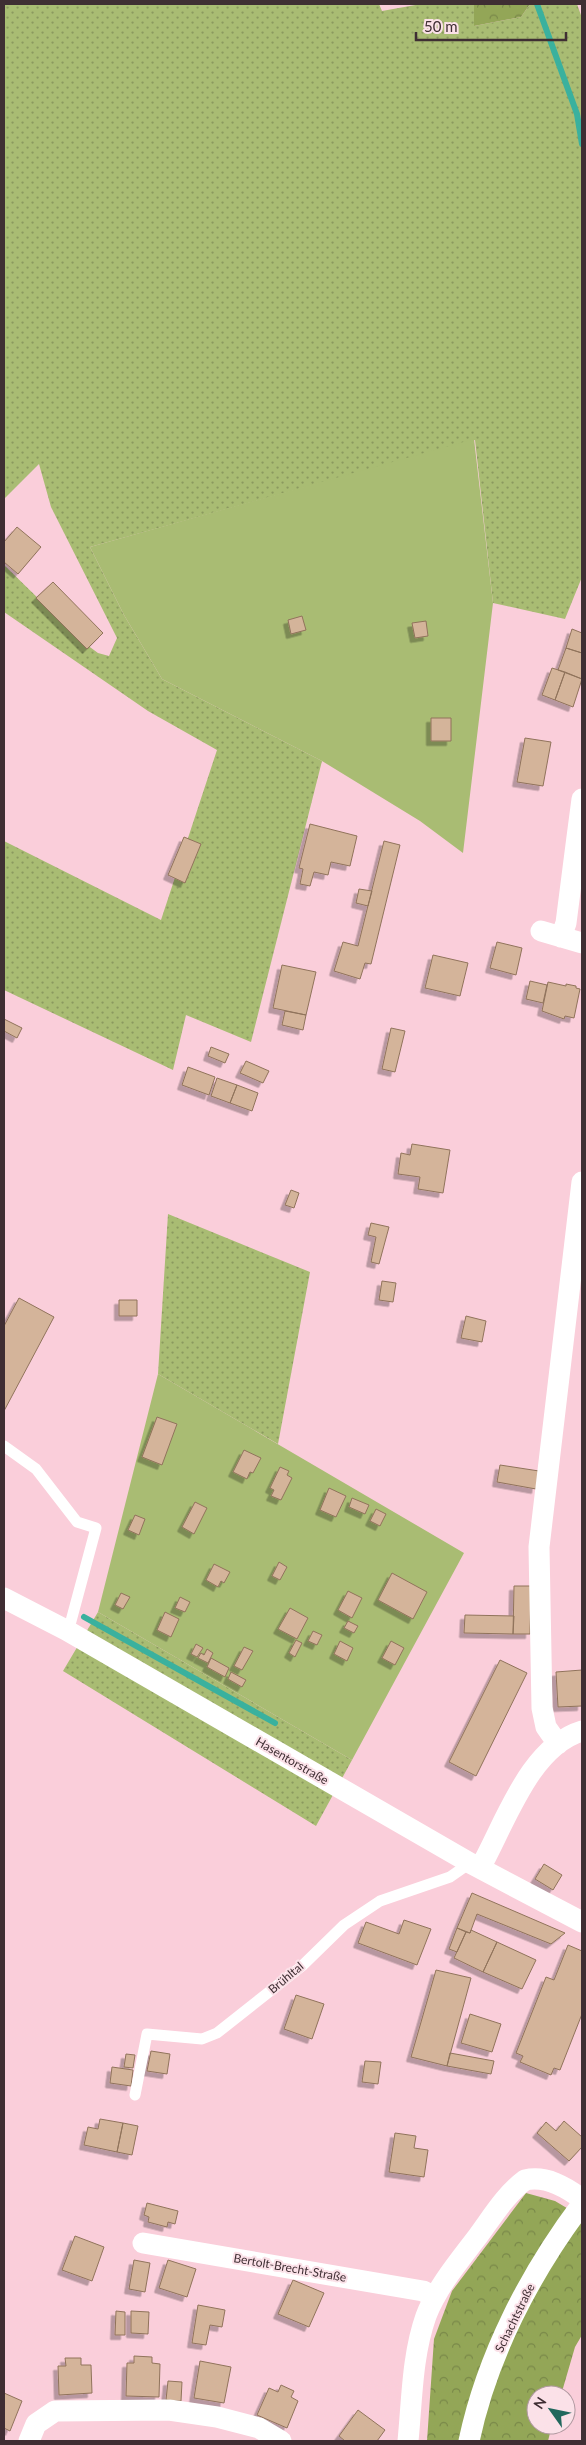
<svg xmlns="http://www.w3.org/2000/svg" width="586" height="2445" font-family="Lato,sans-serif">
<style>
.grass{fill:url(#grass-dots)}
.forest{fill:url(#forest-crowns)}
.garden{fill:#a9bc73}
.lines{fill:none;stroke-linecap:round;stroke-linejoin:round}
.stream{stroke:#3ab19e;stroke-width:6}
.building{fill:#d4b49a;stroke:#90735b;filter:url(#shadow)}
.service{stroke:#fff;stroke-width:11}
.minor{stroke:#fff;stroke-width:21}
.labels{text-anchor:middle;stroke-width:4;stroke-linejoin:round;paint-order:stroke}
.street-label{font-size:12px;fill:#3f2e33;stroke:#fbe1e8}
</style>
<defs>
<pattern id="grass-dots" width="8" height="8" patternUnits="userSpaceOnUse" patternTransform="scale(1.25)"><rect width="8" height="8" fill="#a9bc73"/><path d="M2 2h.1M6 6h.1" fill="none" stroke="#8b995f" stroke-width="1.8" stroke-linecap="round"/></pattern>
<pattern id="forest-crowns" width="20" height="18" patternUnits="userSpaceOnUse" patternTransform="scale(1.25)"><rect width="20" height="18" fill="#93a657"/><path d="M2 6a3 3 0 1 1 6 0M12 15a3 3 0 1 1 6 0" fill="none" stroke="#798849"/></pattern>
<filter id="shadow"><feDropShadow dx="-4.5" dy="4.5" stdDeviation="0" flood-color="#0004"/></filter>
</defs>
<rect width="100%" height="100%" fill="#faceda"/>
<path class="grass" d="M4,4H379L382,11L421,4H474V26L521,17L530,4H577L582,18V577L565,619L493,603L475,440L90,547L124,615L162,679L322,761L251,1042L186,1015L173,1070L4,990V841L161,920L217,750L148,711L4,612V565L83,642L98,653L109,656L117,638L51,507L39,464L4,499Z
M168,1214L310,1272L278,1444L158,1374Z
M98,1612L352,1760L316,1826L63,1671Z"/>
<path class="forest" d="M474,4H530L521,17L474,26Z
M526,2193L555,2201L582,2217V2335L575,2347L561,2395H536V2425H552L548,2441H427L434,2339L452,2291Z"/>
<path class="garden" d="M474,439L493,603L463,853L420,821L322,761L162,679L124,615L90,547Z
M158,1374L464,1553L352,1760L98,1612Z"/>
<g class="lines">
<path class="stream" d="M537,4L577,114L582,144
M84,1617L275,1723"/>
</g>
<path class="building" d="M17,527L41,547L18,574L4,562V542Z
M53,582L103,633L87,649L36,598Z
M302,616L306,630L291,634L288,620Z
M426,621L428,636L415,638L412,623Z
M572,629L582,633V653L566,648Z
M566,648L582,653V679L558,670Z
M552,668L565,672L555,700L542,695Z
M565,672L582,679L573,707L555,700Z
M431,718H451V741H431Z
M525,738L551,742L543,786L517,782Z
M310,824L357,836L350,866L331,862L328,875L314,872L310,886L300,884L303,869L299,868Z
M184,837L201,844L185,883L168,875Z
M384,841L400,845L371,964L365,963L360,979L334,971L343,942L358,946Z
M359,889L372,891L368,906L356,903Z
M497,942L522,948L516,975L490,968Z
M433,955L468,963L460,996L425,988Z
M282,965L316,972L306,1015L273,1008Z
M530,981L547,985L543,1003L526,999Z
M548,982L566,986V984L576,986V988L580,989L574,1018L565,1016L564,1019L542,1011Z
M285,1011L306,1015L303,1030L282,1025Z
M4,1019L22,1028L17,1038L4,1031Z
M391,1028L405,1031L395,1072L382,1069Z
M211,1047L229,1054L225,1063L208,1056Z
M246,1061L269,1071L263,1083L240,1073Z
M188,1067L215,1077L209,1095L182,1085Z
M217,1078L237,1085L230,1103L211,1096Z
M237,1085L258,1093L252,1111L230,1103Z
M412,1144L450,1150L443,1193L418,1189L420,1177L398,1174L401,1153L410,1155Z
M291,1190L299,1193L294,1208L285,1205Z
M371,1223L389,1227L379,1264L371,1262L376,1237L368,1235Z
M382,1281L396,1283L393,1302L379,1300Z
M19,1298L54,1317L4,1411V1326Z
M119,1300H137V1316H119Z
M466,1316L486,1321L482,1342L461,1338Z
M157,1417L177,1424L162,1465L142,1457Z
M244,1450L261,1458L253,1473L250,1472L247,1479L233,1472Z
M500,1465L539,1471L536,1489L497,1482Z
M280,1467L289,1471L287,1475L292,1478L281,1500L271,1496L274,1490L270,1488Z
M329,1488L346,1496L336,1517L320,1510Z
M352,1498L369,1505L365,1514L349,1507Z
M195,1502L207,1508L194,1534L182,1527Z
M376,1509L386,1514L380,1526L370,1521Z
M135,1515L145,1519L139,1535L128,1530Z
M279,1562L287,1567L280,1580L272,1576Z
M214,1564L230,1572L224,1583L221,1581L218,1587L206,1580Z
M392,1573L427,1592L413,1619L378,1600Z
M514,1586H531L530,1634H513Z
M348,1591L362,1598L352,1618L338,1610Z
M121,1593L130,1597L123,1609L115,1605Z
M180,1597L190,1602L185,1612L175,1608Z
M290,1608L308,1618L297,1639L278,1629Z
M165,1612L179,1619L171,1637L157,1630Z
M465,1615L514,1616L513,1634L464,1633Z
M348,1621L358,1626L354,1633L344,1628Z
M313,1631L322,1635L317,1645L308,1641Z
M296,1640L302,1643L295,1657L289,1653Z
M340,1641L353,1648L347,1661L334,1654Z
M391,1641L404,1648L395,1665L382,1658Z
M196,1644L203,1648L197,1657L191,1654Z
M244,1647L253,1651L242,1670L234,1666Z
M207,1649L213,1653L208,1663L198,1658L201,1653L204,1655Z
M211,1658L229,1668L225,1677L207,1667Z
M500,1660L527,1673L476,1776L449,1762Z
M582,1670V1706L558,1707L556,1672Z
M231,1672L246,1680L242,1687L228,1679Z
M544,1864L562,1875L553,1890L535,1879Z
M472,1893L565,1933L551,1944L477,1914L470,1933L457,1928Z
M404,1920L431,1929L417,1965L358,1943L366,1922L399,1934Z
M457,1928L466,1932L457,1952L449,1949Z
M471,1930L497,1942L483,1972L454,1958L466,1932L470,1933Z
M497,1942L536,1960L522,1989L483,1972Z
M568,1945L582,1951V2014L560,2070L554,2068L551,2075L520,2062L523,2056L516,2053L546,1977L554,1980Z
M436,1970L471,1978L447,2066L411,2057Z
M296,1995L324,2004L312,2039L284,2029Z
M470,2014L501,2024L492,2052L461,2043Z
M151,2051L170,2054L167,2074L147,2071Z
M450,2053L494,2061L491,2074L447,2066Z
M126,2054L135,2055L133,2068L124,2067Z
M365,2061L381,2062L378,2084L362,2082Z
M112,2067L133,2070L131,2086L110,2083Z
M100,2119L123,2123L117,2152L84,2145L88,2127L98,2129Z
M564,2121L582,2137V2147L569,2161L537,2133L546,2122L556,2131Z
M123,2123L138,2126L132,2155L117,2152Z
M395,2133L416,2136L414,2148L428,2150L424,2177L389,2172Z
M147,2203L178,2211L175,2224L168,2222L167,2227L148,2222L149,2217L144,2215Z
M75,2236L104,2247L92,2281L62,2270Z
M134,2260L150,2263L145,2292L129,2289Z
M168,2260L196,2269L187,2297L159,2288Z
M293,2280L324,2293L309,2327L278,2314Z
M198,2305L225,2310L222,2327L210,2325L206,2345L192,2343Z
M116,2311L125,2312V2335H115Z
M131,2311L149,2312L148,2334L131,2333Z
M134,2356L152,2357V2363L160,2364L159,2397L126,2396L127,2363H134Z
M65,2358H81V2365H91L92,2393L59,2395L58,2366H66Z
M200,2361L231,2367L224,2403L194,2398Z
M168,2381L182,2382L181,2401L166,2400Z
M281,2385L294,2391L291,2397L298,2401L287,2428L257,2415L269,2388L278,2392Z
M4,2393L22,2401L10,2431L4,2428Z
M358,2410L385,2430L377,2441H345L339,2436Z"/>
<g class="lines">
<path class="service" d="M4,1446L36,1469L77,1522L96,1528L71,1621L66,1630
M135,2095L147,2034L202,2039L217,2033L302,1966L344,1925L380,1901L450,1877L470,1863"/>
<path class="minor" d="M577,837L582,799
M541,931L582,943
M561,937L566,923L577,837L582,838
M4,1598L66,1630L470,1863L582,1922
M558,1744L546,1727L542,1708L539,1547L582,1182
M480,1868C505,1824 529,1747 582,1731
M143,2243L423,2291L435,2297
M29,2441L36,2424L55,2411L169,2410L217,2417L259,2428L281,2441
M408,2441C412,2401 412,2355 426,2316C437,2287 459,2261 478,2236C492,2217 506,2194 525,2180C546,2175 566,2187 582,2199
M469,2441C487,2356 530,2273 582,2204"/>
</g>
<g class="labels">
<g class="street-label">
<text transform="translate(292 1761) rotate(30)" y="4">Hasentorstraße</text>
<text transform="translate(286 1978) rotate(-40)" y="4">Brühltal</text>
<text transform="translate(290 2268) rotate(10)" y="4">Bertolt-Brecht-Straße</text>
<text transform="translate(515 2318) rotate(-64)" y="4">Schachtstraße</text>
</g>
</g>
<rect width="586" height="2445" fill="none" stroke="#3f2e33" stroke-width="10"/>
<g transform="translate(551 2410) rotate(303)"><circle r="24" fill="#fbe1e8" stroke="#b099a0"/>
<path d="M0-4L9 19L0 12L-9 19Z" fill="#21685d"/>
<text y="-8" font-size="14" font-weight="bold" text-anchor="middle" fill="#3f2e33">N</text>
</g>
<path d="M416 32v8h150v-8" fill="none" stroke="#3f2e33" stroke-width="2.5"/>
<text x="424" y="32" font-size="15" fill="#3f2e33" stroke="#fbe1e8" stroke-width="4" paint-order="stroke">50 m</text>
</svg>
